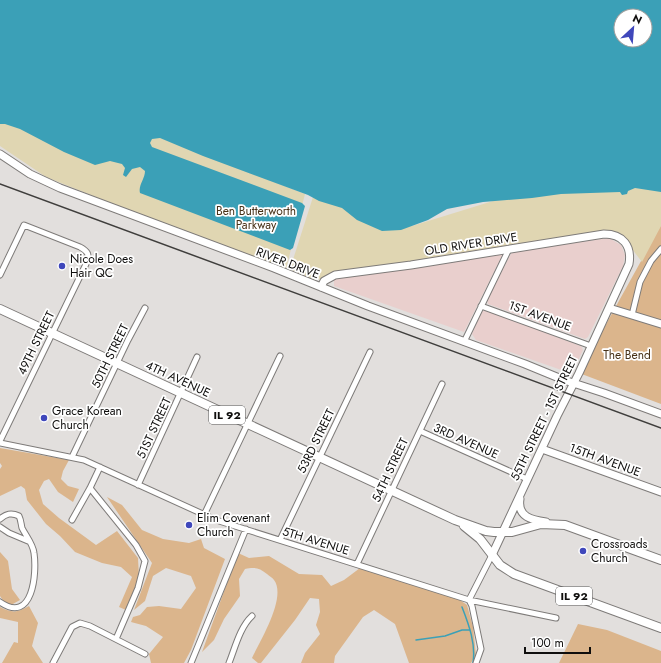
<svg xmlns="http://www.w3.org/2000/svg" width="661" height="663" font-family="Jost,sans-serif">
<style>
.industrial{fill:#e9cfcd}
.green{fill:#dbb58c}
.sand{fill:#e0d6b2}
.water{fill:#3ba0b7;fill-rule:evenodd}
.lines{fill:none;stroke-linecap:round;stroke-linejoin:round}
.stream{stroke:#3ba0b7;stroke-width:1.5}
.street-casing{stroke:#7e7b79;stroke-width:7}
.secondary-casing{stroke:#7e7b79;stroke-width:9}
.primary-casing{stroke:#7e7b79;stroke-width:10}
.street{stroke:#fff;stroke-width:5}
.secondary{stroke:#fff;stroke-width:7}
.primary{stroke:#fff;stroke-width:8}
.rail{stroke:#3f3e3c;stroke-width:1.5}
.poi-dot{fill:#3f47bb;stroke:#fff;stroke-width:1.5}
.labels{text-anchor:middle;stroke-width:3.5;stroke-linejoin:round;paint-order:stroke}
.shield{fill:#fff;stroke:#575656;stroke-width:1}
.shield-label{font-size:11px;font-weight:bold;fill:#0f0e0d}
.park-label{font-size:12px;fill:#483218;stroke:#fff}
.street-label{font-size:12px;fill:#0f0e0d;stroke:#fff}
.poi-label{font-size:12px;fill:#0f0e0d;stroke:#fff;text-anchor:start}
</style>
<rect width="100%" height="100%" fill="#e2dfdd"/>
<path class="industrial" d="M609,238L621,245L625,255L623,266L588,337L585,339L488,304L487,300L512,252Z
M503,254L464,332L334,286V279L421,267Z
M485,310L581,346L583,350L574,369L567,372L476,340L472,334L482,311Z"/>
<path class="green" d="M661,225V404L579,373Z
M0,448L69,460L63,471L61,479L68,486L79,489L73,502L58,492L49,479L44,481L39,490L43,504L59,518L96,545L117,531L138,558L139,577L126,610L119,607L132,577L121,567L102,563L75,552L60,536L46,524L27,500L25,489L21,486L0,496V469L2,466L0,463Z
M107,497L122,505L142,530L163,539L189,543L201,539L204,548L225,559L191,650L184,663H151L149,654L163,637L146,626L131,622L133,617L140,615L147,607L159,606L181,609L196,588L191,576L166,568L153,576L145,601L134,610L152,563Z
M0,552L8,561L12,589L20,600L11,605L4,602L0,596Z
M238,553L249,558L269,556L299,574L322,575L331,586L344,580L360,568L457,598L467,605L473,627L476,655L471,663H409L395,624L374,610L363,617L335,656L334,663H301L305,653L320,634L316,625L320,612L319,599L310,598L295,620L261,663H258L252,658C260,641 287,597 274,580C273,578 269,576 267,574C259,568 255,567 245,569L239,579L240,596L224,619L214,640L202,652Z
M29,606L38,623L32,646L43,663H2L14,642L18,643V622L0,618V607C12,613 17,613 29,606Z
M578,624L607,630L661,651V663H559Z"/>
<path class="sand" d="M0,107L156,135L305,194L285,273L46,177L0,146Z
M635,188L661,190V226L642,262L632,249L613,233L567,237L315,280L290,269L313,197L336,201L412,226L516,194Z"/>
<path class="water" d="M0,0H661V192L635,188L628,191L627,194L622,195L620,192L561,194L532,198L483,202L447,209L428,220L401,230L382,231L357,220L342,208L319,201L308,195L203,156L160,138L152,139L150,143L152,147L302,203L305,206L293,248L290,250L140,193C138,185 145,179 145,171L140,167L132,169L126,177L123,175L125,168L122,164L110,161L95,165L64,152L20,129L5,124H0ZM621,16H645V40H621Z"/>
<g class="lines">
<path class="stream" d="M462,607C469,625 476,644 473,663
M416,640L445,636L462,630H470"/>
<defs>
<path id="street" d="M0,275L24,225L80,247C87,251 90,254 87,262L0,441
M481,306L591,346
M632,315L640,282L651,261L661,249
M464,342L509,249
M420,431L527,479
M0,443L84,460L216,520L469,600L556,618
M72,457L128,340L145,308
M138,485L197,357
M90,488L136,545L145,561L138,588L116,639
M204,515L280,356
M0,519C6,514 11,512 19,516C21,520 21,524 22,528C26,536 33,544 34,553C37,573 33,625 0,602
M72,520L90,488L100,467
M0,527L9,533L28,541
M280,540L370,352
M357,564L442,384
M469,600L472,606L481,649L476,663
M469,600L492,555
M53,663L72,627L80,623L90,626L145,654
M191,663L246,529
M229,663C235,648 240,627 252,616"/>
<path id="secondary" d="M0,154L30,174L60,188L274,268L368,306L525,364L564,380L604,393L661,414
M321,287L324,281L335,275L411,265L604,234C623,234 632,246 629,264L579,373L557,416L492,555
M609,308L661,324
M542,449L661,492
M520,499C517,517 532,520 546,522"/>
<path id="primary" d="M0,309L455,520L486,531L494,532H512L541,524L565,525L661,560
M464,526L480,539L500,565L514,574L661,628"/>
</defs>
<use href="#street" class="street-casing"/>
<use href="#secondary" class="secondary-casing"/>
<use href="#primary" class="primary-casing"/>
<use href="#street" class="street"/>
<use href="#secondary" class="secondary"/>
<use href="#primary" class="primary"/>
<path class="rail" d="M0,184L661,428"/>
</g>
<g class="poi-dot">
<circle cx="62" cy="266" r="4"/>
<circle cx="44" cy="418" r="4"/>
<circle cx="189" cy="525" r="4"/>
<circle cx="583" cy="551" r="4"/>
</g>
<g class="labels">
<g class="shield">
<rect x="209" y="406" width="36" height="18" rx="3"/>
<rect x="556" y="587" width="36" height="18" rx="3"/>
</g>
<g class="shield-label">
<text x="227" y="419">IL 92</text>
<text x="574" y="600">IL 92</text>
</g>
<g class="park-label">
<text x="256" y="215">Ben Butterworth<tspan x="256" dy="14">Parkway</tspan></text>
<text x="627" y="359">The Bend</text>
</g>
<g class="street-label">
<text transform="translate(471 244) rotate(-9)" y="4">OLD RIVER DRIVE</text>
<text transform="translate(288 263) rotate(21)" y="4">RIVER DRIVE</text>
<text transform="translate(540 316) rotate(20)" y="4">1ST AVENUE</text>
<text transform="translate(36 343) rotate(-64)" y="4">49TH STREET</text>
<text transform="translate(110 356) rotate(-64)" y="4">50TH STREET</text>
<text transform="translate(178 379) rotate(25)" y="4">4TH AVENUE</text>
<text transform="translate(544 418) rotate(-64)" y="4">55TH STREET - 1ST STREET</text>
<text transform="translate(154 428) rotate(-65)" y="4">51ST STREET</text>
<text transform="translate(316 441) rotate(-64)" y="4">53RD STREET</text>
<text transform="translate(466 441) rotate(24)" y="4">3RD AVENUE</text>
<text transform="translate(605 460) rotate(20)" y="4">15TH AVENUE</text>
<text transform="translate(390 470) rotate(-65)" y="4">54TH STREET</text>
<text transform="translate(316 541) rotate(17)" y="4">5TH AVENUE</text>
</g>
<g class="poi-label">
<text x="70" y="263">Nicole Does<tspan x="70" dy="14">Hair QC</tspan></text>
<text x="52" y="415">Grace Korean<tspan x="52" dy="14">Church</tspan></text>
<text x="197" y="522">Elim Covenant<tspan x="197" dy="14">Church</tspan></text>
<text x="591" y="548">Crossroads<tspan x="591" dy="14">Church</tspan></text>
</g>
</g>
<g transform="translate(633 28) rotate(26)"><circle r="19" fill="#ffffff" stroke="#9f9f9e"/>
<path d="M0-3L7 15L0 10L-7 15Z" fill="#3f47bb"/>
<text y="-6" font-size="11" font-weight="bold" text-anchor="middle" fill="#0f0e0d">N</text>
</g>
<path d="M525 647v6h65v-6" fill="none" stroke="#0f0e0d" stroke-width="2"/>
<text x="531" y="647" font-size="12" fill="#0f0e0d" stroke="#ffffff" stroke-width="3" paint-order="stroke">100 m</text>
</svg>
